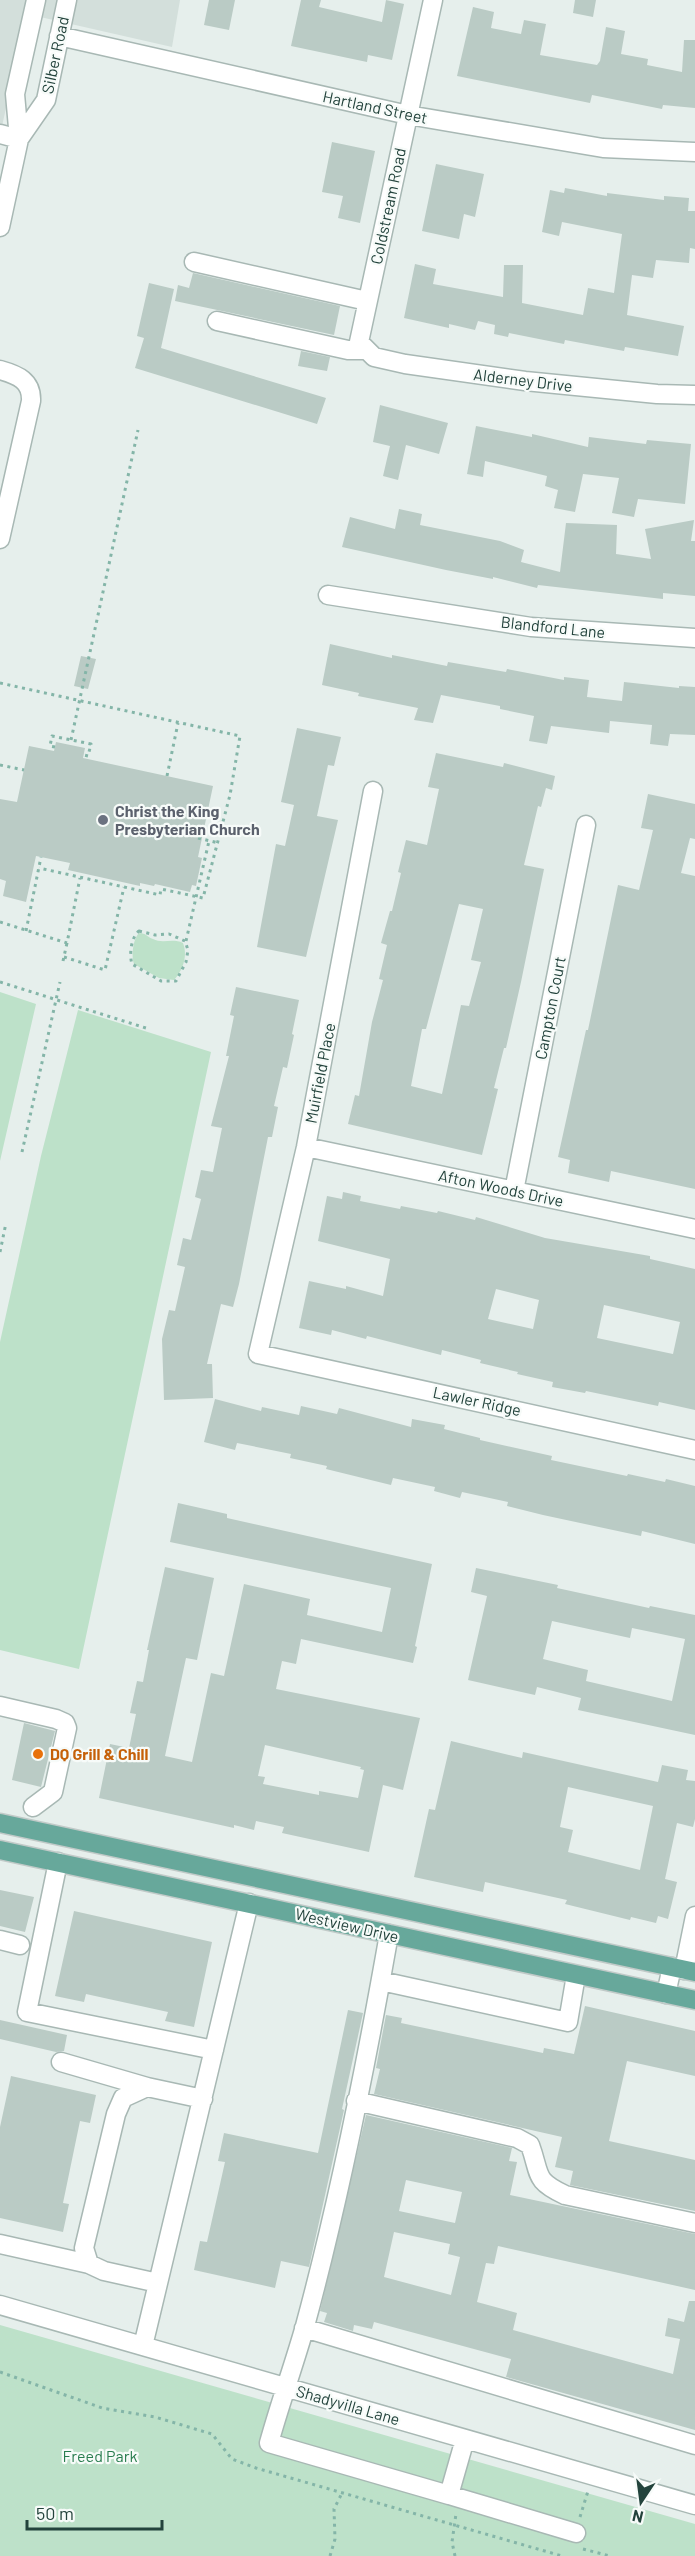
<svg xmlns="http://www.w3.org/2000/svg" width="695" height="2556" font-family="Barlow,sans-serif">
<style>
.built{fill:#d3dfdb}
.green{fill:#bde1c9}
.building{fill:#bacbc5;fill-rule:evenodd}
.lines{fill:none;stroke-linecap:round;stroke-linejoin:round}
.minor-casing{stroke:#a8b8b4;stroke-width:21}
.major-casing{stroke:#c1cac8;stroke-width:21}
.path{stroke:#84b5a8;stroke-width:3;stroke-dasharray:3 4.5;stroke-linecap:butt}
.minor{stroke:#fff;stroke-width:18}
.major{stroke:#67a89b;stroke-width:18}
.worship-dot{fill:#6b7280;stroke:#f7fbf9;stroke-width:2}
.food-dot{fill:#e8710a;stroke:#f7fbf9;stroke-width:2}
.labels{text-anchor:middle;stroke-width:4.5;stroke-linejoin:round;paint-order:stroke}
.street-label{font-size:16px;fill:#23433c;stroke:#f7fbf9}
.worship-label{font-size:16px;font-weight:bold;fill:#5b616d;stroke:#f7fbf9;text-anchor:start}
.food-label{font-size:16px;font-weight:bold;fill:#c56008;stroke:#f7fbf9;text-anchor:start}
.park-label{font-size:16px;fill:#297d4f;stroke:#f7fbf9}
</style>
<rect width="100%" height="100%" fill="#e6efec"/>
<path class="built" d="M0,0H180L172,47L27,14L0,135Z"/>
<path class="green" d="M139,933C146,933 147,937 153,939C162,944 173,938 183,943C188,956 183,970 174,980L159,978L134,964C131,956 133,939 139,933Z
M0,992L36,1004L0,1161Z
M78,1010L211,1052L79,1669L0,1650V1342L41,1156Z
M0,2325L695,2524V2556H0Z"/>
<path class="building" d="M209,0H235L229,30L204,25Z
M301,0H321L319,7L382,22L386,0L404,4L392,60L368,55L367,62L291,46Z
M575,0H596L593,17L573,13Z
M473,7L494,12L491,28L521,34L524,20L546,24L540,55L597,65L600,61L606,27L625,31L621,54L648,59L647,65L682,72L684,40H695V108L663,105L662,109L592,95L590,103L457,76Z
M332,142L375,151L360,223L338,218L343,196L322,192Z
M436,164L484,174L475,217L464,214L459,239L422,231Z
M565,188L607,196V193L664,200V196L689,198L688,211H695V249L690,248L689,263L656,260L653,278L632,275L627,315L684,326L678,356L625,347L624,351L565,340L564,344L509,333L508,337L494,334L495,325L478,321L475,330L449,324V328L404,318L415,264L436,269L433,284L503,297L504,265H523L522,303L583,315L588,288L614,293L622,234L562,222L559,236L542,232L550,190L564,193Z
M193,273L340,306L334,335L175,301L178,285L189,288Z
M149,283L174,289L161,348L326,398L317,424L135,368L144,338L137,336Z
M301,351L330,357L327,371L298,366Z
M380,405L448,423L439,454L406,445L398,480L383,476L390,446L373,442Z
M476,426L532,437V434L588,447L589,437L646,444L647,440L691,444L685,504L638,499L634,517L612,513L619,478L583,474L575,512L554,508L558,490L545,486L547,476L485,461L483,477L467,474Z
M399,509L422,514L420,525L500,541L524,550L521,562L560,572L566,523L617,525L616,554L651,559L645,529L694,520L691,541H695V596L663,593V599L538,585L537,588L493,577V579L446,570L342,547L350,517L395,529Z
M330,644L392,658V655L447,666L448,662L506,672L507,669L564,680V677L589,680L587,697L622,701L624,682L679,688V686L695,687V735L670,734L668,746L650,744L652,725L610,721L609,733L551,726L547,744L529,741L534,716L500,709V706L441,695L433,723L414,720L418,708L358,696L359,693L322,685Z
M81,656L96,659L88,689L74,686Z
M297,728L341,737L334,766L328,765L317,816L338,820L306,957L257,947L276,844L285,846L294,805L281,802Z
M56,742L85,748L83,758L213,786L198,857L202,858L196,886L192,885L190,892L155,884L154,886L140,883V886L68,870L70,863L36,856L26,902L3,896L6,881L0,879V799L17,802L29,746L54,751Z
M436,753L503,767L504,763L555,776L552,790L546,788L541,807L538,806L524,865L544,869L521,982L506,1048H504L494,1088L498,1089L482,1155L348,1124L355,1095L359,1096L372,1022L383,980L379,979L387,945L381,943L390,911H392L401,873L398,872L406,840L427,845L439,789L428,787ZM459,904L483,909L471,960L481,962L469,1006L461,1005L442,1094L411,1086L422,1029H426Z
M648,794L695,804V839L690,838L681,873L695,876V1189L611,1171L609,1182L568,1173L570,1160L558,1157L586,1030H588L618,885L639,890L653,830L641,828Z
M236,987L299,1000L292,1034L294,1035L287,1068L283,1067L274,1106L278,1107L272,1137H268L239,1284L233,1307L221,1304L207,1364H212L213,1398L164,1400L162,1339L169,1310L175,1311L185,1267L177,1265L183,1238L191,1240L201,1199L195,1197L201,1170L213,1172L222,1128L211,1126L229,1056H226L234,1016L230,1015Z
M343,1192L361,1196L360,1201L400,1209L401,1206L437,1213L438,1211L475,1220L476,1217L545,1238L650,1256V1259L695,1269V1410L659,1402L658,1406L586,1391L585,1393L552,1387L553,1382L517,1374L518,1372L480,1363L481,1360L442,1350L441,1355L367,1336L366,1339L332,1330L331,1335L299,1328L309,1281L346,1289V1286L383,1296L390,1259L318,1241L327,1196L342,1199ZM496,1289L539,1300L533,1329L488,1319ZM604,1305L680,1322L673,1354L597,1338Z
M215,1399L261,1411L262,1407L299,1415L301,1406L337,1414L339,1408L411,1427L412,1419L445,1425L444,1429L480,1438V1440L552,1456L551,1460L627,1476L628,1474L665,1482L666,1479L695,1486V1544L642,1531L641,1536L543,1515L507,1506L508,1502L462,1492L460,1498L434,1491L435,1487L393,1478L391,1485L326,1469L327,1466L290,1458L291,1454L237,1443L235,1450L204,1442Z
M178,1503L227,1514V1518L432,1564L415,1646L417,1647L413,1663L301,1639L296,1664L282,1661L276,1689L420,1718L403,1790L383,1785L369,1852L282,1833L284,1827L256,1821L254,1830L234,1825V1828L99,1798L110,1744L129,1748L136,1714L130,1713L137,1681L143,1682L149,1650H147L165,1567L214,1578L197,1660L186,1658L165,1756L192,1762L211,1673L224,1676L244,1584L310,1599L307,1615L382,1632L391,1588L170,1542ZM265,1745L361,1767L360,1769L364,1770L358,1798L319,1791V1795L263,1784L265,1777L258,1776Z
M476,1568L558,1585L557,1588L649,1608L650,1606L695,1615V1735L578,1710L581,1698L537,1687L535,1695L468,1680L487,1596L471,1592ZM552,1621L630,1638L632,1628L685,1639L672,1701L586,1681L588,1670L543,1659Z
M24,1723L55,1731L41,1787L12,1780Z
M451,1741L522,1758L523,1752L658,1782L662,1765L688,1770L686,1780L695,1781V1819L693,1827L677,1823L665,1879L677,1882L668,1919L658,1916L656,1923L631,1917L630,1920L565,1904L567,1900L485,1882L483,1892L414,1877L429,1809L435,1810ZM568,1787L653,1806L640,1870L568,1852L573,1830L560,1827Z
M0,1890L34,1897L25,1932L0,1926Z
M74,1911L212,1942L194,2027L165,2021L168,2012L86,1994L84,2002L55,1996Z
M585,2006L695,2031V2076L627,2061L609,2141L695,2160V2211L570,2185L573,2171L555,2167L562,2137L374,2094L380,2069L376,2068L386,2015L402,2018L401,2023L543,2053L544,2048L574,2054Z
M348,2010L363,2013L342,2109L344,2110L340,2128L309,2267L281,2261L275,2288L194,2270L200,2241L207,2242L225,2162L218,2161L224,2133L318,2153Z
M0,2020L67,2035L64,2051L56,2052L0,2039Z
M11,2076L96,2095L90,2123L80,2121L63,2203L69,2204L63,2232L0,2218V2127Z
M366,2115L512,2148L509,2161L517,2162L510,2195L695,2234V2290L498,2246L494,2264L486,2263L477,2302L517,2313L513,2330L673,2374L680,2339L665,2336L668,2318L684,2322L689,2301H695V2430L506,2377L511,2359L374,2322L372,2329L354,2325L353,2331L324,2322L327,2313L320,2311ZM406,2180L462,2192L455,2223L399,2211ZM394,2232L450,2244L448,2254L460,2257L451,2295L384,2277Z"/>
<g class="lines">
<defs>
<path id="minor" d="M433,0L359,342L374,357L405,364L525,381L657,394L695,395
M59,36L408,115L603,148L695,152
M0,134L19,139
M19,139L46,100L67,0
M0,227L19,139L15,94L36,0
M194,262L367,301
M217,321L348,350H367
M0,370C18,375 32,381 31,401L0,539
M328,595L531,627L695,638
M373,791L306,1147L258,1354L695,1450
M306,1147L695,1229
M514,1191L586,825
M0,1706L56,1719L65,1723L67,1728L53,1792L33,1807
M58,1862L27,2012L214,2050
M389,1934C366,2065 340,2197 305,2326C294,2365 280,2403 269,2443L449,2495L465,2439
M0,1940L20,1945
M684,1970L695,1916
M381,1981L568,2022L576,1975
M666,1994L672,1967
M61,2062L147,2087
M356,2101L517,2138L530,2145C541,2175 533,2180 565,2195L695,2223
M0,2244L89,2264
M158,2283L104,2271L89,2264L84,2248L116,2114L123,2098L147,2087L203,2099
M0,2305L695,2505
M304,2328L695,2445
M143,2346L249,1903
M449,2495L576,2533"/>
<path id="major" d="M0,1823L695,1972
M0,1850L695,2000"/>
</defs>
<use href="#minor" class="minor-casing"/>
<use href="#major" class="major-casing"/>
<path class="path" d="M0,683L240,736L230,795L203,898L161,889L160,895L39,868
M71,740L138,430
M55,747L50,746L52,736L91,744L88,756L84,755
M0,765L24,770
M167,776L178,723
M198,838L219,843
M0,922L67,943L80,878
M26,931L41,857
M139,931L155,935L169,934L185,941L188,950L186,962L176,981H161L132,964C129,955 131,937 139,931Z
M186,941L209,841
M64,957L105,970L124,887
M63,961L67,943
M0,982L149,1029
M22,1152L60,982
M0,1252L6,1223
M0,2372L102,2408L155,2417L212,2434L232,2459L256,2468L562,2556
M580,2517L588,2491
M583,2549L610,2556
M330,2556L335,2539L334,2509L342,2493
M455,2556L452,2542L456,2514"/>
<use href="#minor" class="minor"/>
<use href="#major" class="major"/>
</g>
<circle class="worship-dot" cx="103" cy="820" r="6"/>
<circle class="food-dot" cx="38" cy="1754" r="6"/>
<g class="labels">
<g class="street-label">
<text transform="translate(55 55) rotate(-78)" y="6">Silber Road</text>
<text transform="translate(375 107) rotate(12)" y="6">Hartland Street</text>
<text transform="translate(388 206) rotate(-78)" y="6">Coldstream Road</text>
<text transform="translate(523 380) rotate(7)" y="6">Alderney Drive</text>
<text transform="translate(553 627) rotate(6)" y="6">Blandford Lane</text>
<text transform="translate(550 1008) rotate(-79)" y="6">Campton Court</text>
<text transform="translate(320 1073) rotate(-79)" y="6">Muirfield Place</text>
<text transform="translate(501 1188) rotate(12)" y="6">Afton Woods Drive</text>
<text transform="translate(477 1401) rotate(12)" y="6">Lawler Ridge</text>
<text transform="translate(347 1925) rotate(13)" y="6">Westview Drive</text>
<text transform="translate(348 2405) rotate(16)" y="6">Shadyvilla Lane</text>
</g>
<g class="worship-label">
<text x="115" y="817">Christ the King<tspan x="115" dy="18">Presbyterian Church</tspan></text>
</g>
<g class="food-label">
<text x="50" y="1760">DQ Grill &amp; Chill</text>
</g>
<g class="park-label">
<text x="100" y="2462">Freed Park</text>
</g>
</g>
<g transform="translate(641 2502) rotate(193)" stroke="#f7fbf9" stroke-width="4.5" paint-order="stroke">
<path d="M0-4.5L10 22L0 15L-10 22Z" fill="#23433c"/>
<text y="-9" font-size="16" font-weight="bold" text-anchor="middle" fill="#23433c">N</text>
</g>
<path d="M27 2520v9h135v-9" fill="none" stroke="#23433c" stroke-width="3"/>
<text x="36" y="2520" font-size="18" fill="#23433c" stroke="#f7fbf9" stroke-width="4.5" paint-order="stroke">50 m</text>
</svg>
